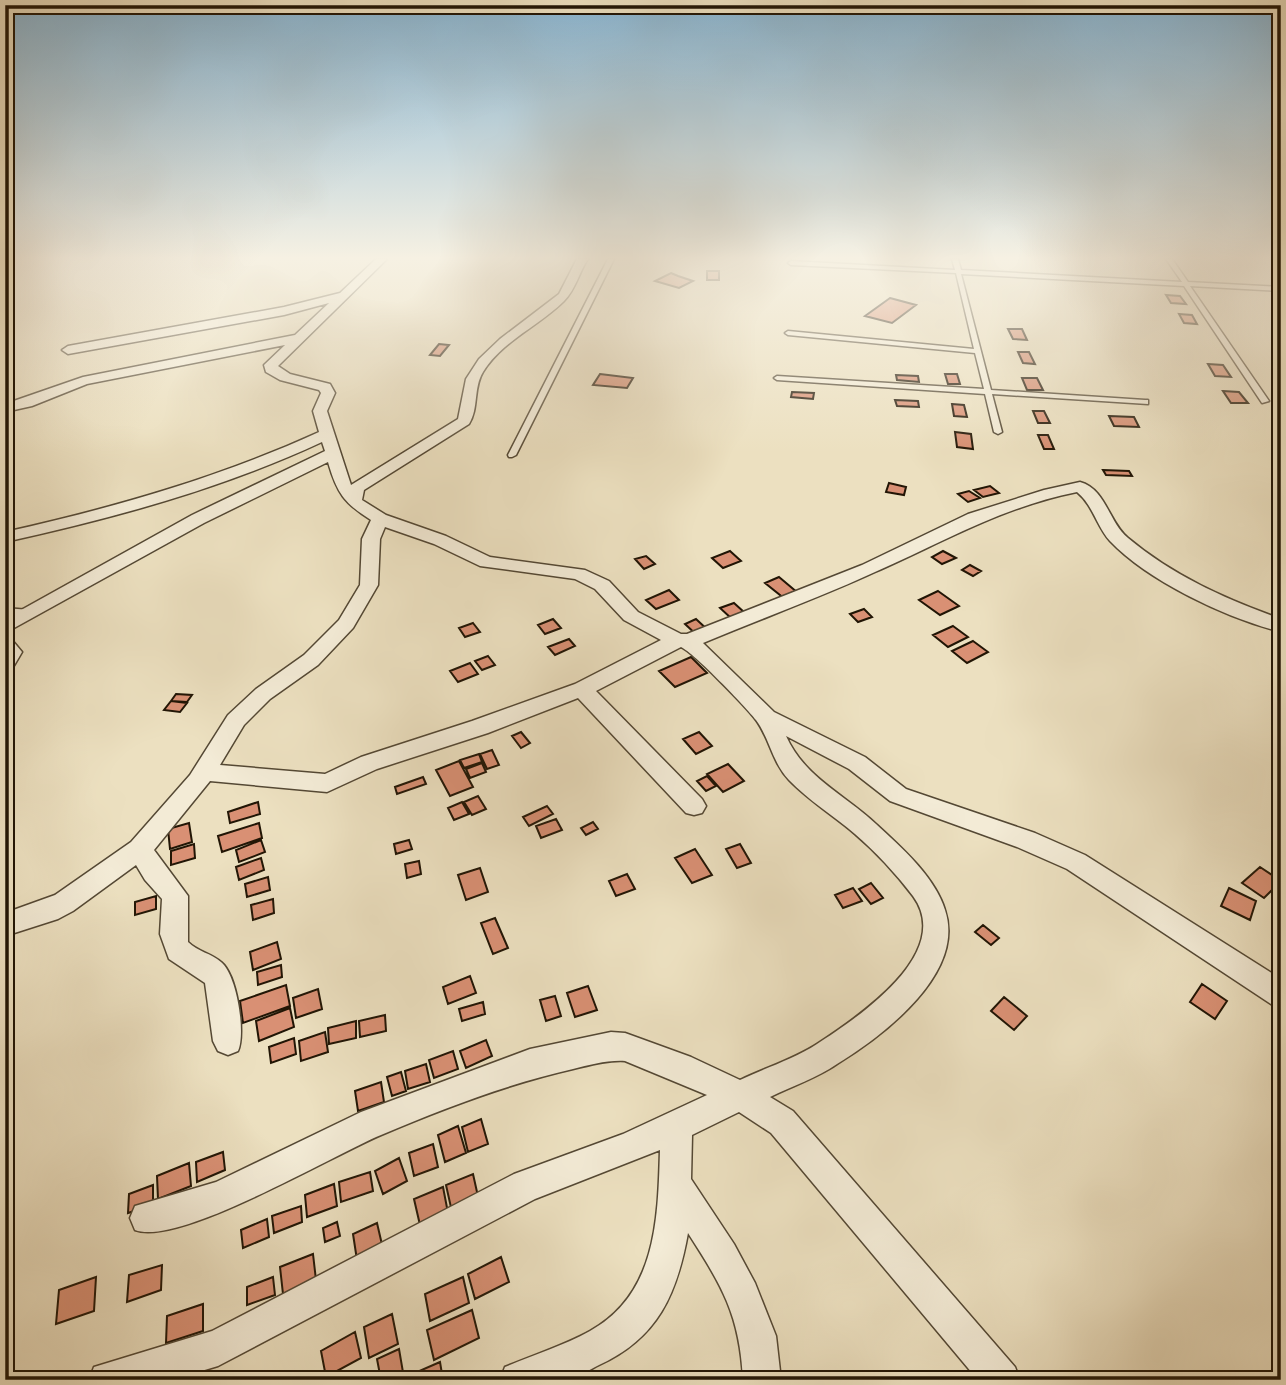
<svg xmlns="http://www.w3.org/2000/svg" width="1286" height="1385" font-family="'Libre Bodoni',serif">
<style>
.building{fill:#d99074;stroke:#211505;stroke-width:2}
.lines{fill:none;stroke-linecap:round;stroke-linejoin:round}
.lane-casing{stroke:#544834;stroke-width:3}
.street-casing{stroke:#544834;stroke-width:3}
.lane{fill:#f3ebd6;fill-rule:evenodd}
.street{fill:#f3ebd6;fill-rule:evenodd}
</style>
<rect width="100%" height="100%" fill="#ece0c0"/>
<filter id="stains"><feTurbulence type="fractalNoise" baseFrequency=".00286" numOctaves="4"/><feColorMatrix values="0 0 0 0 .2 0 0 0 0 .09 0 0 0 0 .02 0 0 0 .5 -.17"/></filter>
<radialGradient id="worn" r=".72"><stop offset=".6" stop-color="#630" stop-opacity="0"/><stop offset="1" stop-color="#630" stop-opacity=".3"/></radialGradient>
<path class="building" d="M707,271H719V280H707Z
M671,273L678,276L693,281L679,288L655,281Z
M1166,295L1180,296L1186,304L1171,303Z
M890,298L916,305L892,323L865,316Z
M1179,314L1192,315L1197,324L1184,323Z
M1008,329H1022L1027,340L1013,339Z
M439,344L449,345L440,356L430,355Z
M1018,352H1029L1035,364L1023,363Z
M1208,364L1223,365L1231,377L1215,376Z
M600,374L633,378L627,388L593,385Z
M945,374H957L960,384H948Z
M896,375L918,376L919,382L897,380Z
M1022,378H1037L1043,390H1027Z
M1223,391L1239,392L1248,403H1231Z
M792,392L814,393L813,399L791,397Z
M895,400L918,401L919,407L897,406Z
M952,404L964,405L967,417L954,416Z
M1033,411H1044L1050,423H1038Z
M1109,416L1134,417L1139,427L1114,426Z
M955,432L971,434L973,449L957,447Z
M1038,435H1048L1054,449H1044Z
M1103,470L1129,471L1132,476L1106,475Z
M889,483L906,487L904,495L886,492Z
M990,486L999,493L983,497L974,490Z
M969,491L980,498L968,502L958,494Z
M730,551L741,561L723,568L712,558Z
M943,551L956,558L942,564L932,557Z
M646,556L655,564L644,569L635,559Z
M970,565L981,571L973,576L962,570Z
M779,577L798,593L785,599L765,583Z
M669,590L679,600L656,609L646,600Z
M938,591L959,606L940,615L919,600Z
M734,603L745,613L732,619L720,608Z
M864,609L872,617L858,622L850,614Z
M553,619L561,628L545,634L538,625Z
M696,619L711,633L700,638L685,624Z
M473,623L480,632L465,637L459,628Z
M953,626L968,637L948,647L933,635Z
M569,639L575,646L555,655L548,647Z
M973,641L988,652L967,663L952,651Z
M488,656L495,665L482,670L475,661Z
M691,657L707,673L675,687L659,671Z
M470,663L478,674L458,682L450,671Z
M176,694L192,695L187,702L171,701Z
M171,701L187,703L180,712L164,710Z
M521,732L530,743L521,748L512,736Z
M699,732L712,746L696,754L683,739Z
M492,750L499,765L487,769L480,754Z
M479,754L482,762L464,768L460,760Z
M459,761L473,787L450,796L436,770Z
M482,763L486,772L470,778L466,769Z
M728,764L744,781L723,792L707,774Z
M707,776L716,786L706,791L697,781Z
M423,777L426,784L397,794L395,787Z
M478,796L486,809L472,815L464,802Z
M258,802L260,814L230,823L228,812Z
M462,802L469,814L454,820L448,808Z
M547,806L553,814L529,826L523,817Z
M556,819L562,830L541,838L536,826Z
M593,822L598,829L586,835L581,828Z
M189,823L192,842L170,849L168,829Z
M259,823L262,838L222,852L218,836Z
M261,840L265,852L239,862L236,850Z
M409,840L412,849L396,854L394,844Z
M194,844L195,858L171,865V851Z
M740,844L751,863L737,868L726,849Z
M695,849L712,875L692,883L675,858Z
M261,858L264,870L239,880L236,867Z
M419,861L421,874L407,878L405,864Z
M1260,867L1281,881L1264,898L1242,883Z
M480,868L488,892L466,900L458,875Z
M627,874L635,889L616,896L609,881Z
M268,877L270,890L247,897L245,884Z
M871,883L883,898L871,904L859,889Z
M853,888L862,901L843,908L835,895Z
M1229,888L1256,901L1250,920L1221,906Z
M156,896V909L135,915V902Z
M273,899L274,913L253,920L251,905Z
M495,918L508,948L493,954L481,923Z
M983,925L999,938L991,945L975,932Z
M277,942L281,959L253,970L250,952Z
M281,965L282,977L258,985L257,972Z
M470,976L476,993L448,1004L443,987Z
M1202,984L1227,1001L1215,1019L1190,1002Z
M286,985L290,1006L243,1023L240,1001Z
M588,986L597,1010L575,1017L567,993Z
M318,989L322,1009L296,1018L293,998Z
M555,996L561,1016L546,1021L540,1000Z
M1004,997L1027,1016L1014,1030L991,1011Z
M483,1002L485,1014L462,1021L459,1009Z
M290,1008L294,1027L259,1041L256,1021Z
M385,1015L386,1031L360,1037L359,1021Z
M356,1021V1038L329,1044L328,1028Z
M325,1032L328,1052L301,1061L299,1041Z
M294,1038L296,1054L271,1063L269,1047Z
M486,1040L492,1056L466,1068L460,1051Z
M453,1051L458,1069L434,1078L429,1060Z
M426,1064L430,1082L408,1089L405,1071Z
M401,1072L406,1091L392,1096L387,1077Z
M381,1082L384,1102L358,1111L355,1091Z
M481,1119L488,1144L468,1152L462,1127Z
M458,1126L466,1153L445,1162L438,1135Z
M433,1144L438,1167L414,1176L409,1153Z
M223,1152L225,1170L197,1182L196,1162Z
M399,1158L407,1181L383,1194L375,1171Z
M189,1163L191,1186L158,1199L157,1176Z
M370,1172L373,1191L341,1202L339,1182Z
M473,1174L479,1201L452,1212L446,1185Z
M334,1184L337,1206L307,1217L305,1195Z
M153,1185V1205L128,1213L129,1194Z
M443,1187L448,1213L420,1225L414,1199Z
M301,1206L302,1222L274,1233L272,1216Z
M267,1219L269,1237L243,1248L241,1230Z
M337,1222L340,1236L325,1242L323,1228Z
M377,1223L383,1249L357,1260L353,1234Z
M313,1254L316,1280L283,1294L280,1267Z
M501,1257L509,1282L475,1299L468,1274Z
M162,1265L161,1290L127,1302L129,1275Z
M96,1277L94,1311L56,1324L59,1290Z
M273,1277L275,1295L247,1305V1287Z
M463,1277L469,1303L430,1321L425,1294Z
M203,1304V1331L166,1343L167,1316Z
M472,1310L479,1338L434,1360L427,1330Z
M392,1314L398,1344L369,1358L364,1327Z
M355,1332L361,1358L326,1377L321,1351Z
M399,1349L404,1378L381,1380L377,1359Z
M440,1362L443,1380H411L410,1375Z"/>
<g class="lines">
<defs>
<path id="lane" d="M608,259H614L516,455L512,457H509L508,455Z
M952,259H958L961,270L1182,282L1166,259H1172L1188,282L1281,287V291L1190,286L1269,401L1262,403L1184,286L961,274L991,390L1145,400H1148V404L992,394L1002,432L998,434L994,432L985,394L777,380L774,378L777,376L984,389L975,353L788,335L785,333L788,331L974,349L956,273L791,265L788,263L791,261L955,270Z
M5,608L30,610L35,613L30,616L5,614Z"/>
<path id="street" d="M376,259H387L278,366L290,374L330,384L335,393L327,411L351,485L458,419L466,379L479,359L500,339L559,294L577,259H588C579,272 576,289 564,301C539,326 502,341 483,372C473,388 479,408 469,424L364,490L362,500L386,515L446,536L490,557L585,570L609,581L638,612L681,634H687L862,565L968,514L1044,490L1080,482C1106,489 1109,523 1128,538C1173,576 1226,599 1281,619V632C1227,618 1149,582 1110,541C1097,527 1093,505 1077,492C1002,507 943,542 875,572C819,598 760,619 703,643L774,712L865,757L906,789L1035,833L1085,855L1281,979V1008L1271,1004L1067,869L1017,847L890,801L849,769L786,736C805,778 844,794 876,824C901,847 935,877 945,910C966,973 884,1035 837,1064C817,1078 792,1086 770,1097L793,1111L1015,1367L1020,1380H978L771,1133L739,1112L692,1135L691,1179L734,1244L755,1283L776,1336L781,1380H743C740,1315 722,1286 688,1233C677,1294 658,1338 599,1365C589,1370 576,1378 564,1380C544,1383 520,1380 500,1380L505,1367C533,1355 563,1346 590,1331C657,1294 658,1218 660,1150L535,1199L218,1366L171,1380H89L94,1367L212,1331L514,1174L623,1134L707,1095L625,1061C607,1060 590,1065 573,1069C507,1084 442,1109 381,1135C333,1155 178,1247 135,1230L130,1218L135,1206L216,1182L361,1112L530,1049L611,1032L625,1033L691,1057L740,1080C765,1068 794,1059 817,1044C857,1018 955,953 913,896C897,875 875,851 855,834C834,816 808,800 789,780C772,762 770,739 756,720C746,707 694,653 681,647L596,691L702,799L706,806L702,813L694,815L686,813L578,698L488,733L377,769L327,792L210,781L154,850L188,896V942C198,952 211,953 221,962C237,975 246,1033 238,1051L228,1055L218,1051L213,1041L205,983L169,959L160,934L162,899L145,880L136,865L73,911L58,919L5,936V913L55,895L131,842L190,775L228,715L256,689L304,655L339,620L360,585L362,539L371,520C344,503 337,493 328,462L204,523L5,633V619L192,515L325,451L322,442C221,489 114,518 5,542V532C113,508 218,478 319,432L313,411L321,393L319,390L280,380L266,372L264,365L285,345L87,384L32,406L5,412V404L83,377L295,335L329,303L284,315L68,354L62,350L68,346L284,307L340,293ZM385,527L434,544L480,566L575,579L595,589L624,620L661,640L575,684L472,721L361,757L325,774L220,765L244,725L270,699L318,665L353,628L378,585L380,539Z
M5,639L12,640L22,652L12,669L5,671Z"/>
</defs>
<use href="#lane" class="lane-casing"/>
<use href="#street" class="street-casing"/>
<use href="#lane" class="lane"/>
<use href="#street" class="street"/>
</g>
<linearGradient id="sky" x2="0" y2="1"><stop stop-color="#89b7d5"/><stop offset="0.57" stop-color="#f6f1e3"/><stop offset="1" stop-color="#f6f1e3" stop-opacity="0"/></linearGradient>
<rect width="1286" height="453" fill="url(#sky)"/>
<rect width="1286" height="1385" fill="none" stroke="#ece0c0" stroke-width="28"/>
<rect x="7" y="7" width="1272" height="1371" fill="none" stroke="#211505" stroke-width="3.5"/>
<rect x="14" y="14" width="1258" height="1357" fill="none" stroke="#211505" stroke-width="2"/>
<rect width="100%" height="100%" filter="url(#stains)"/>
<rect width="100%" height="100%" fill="url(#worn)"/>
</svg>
